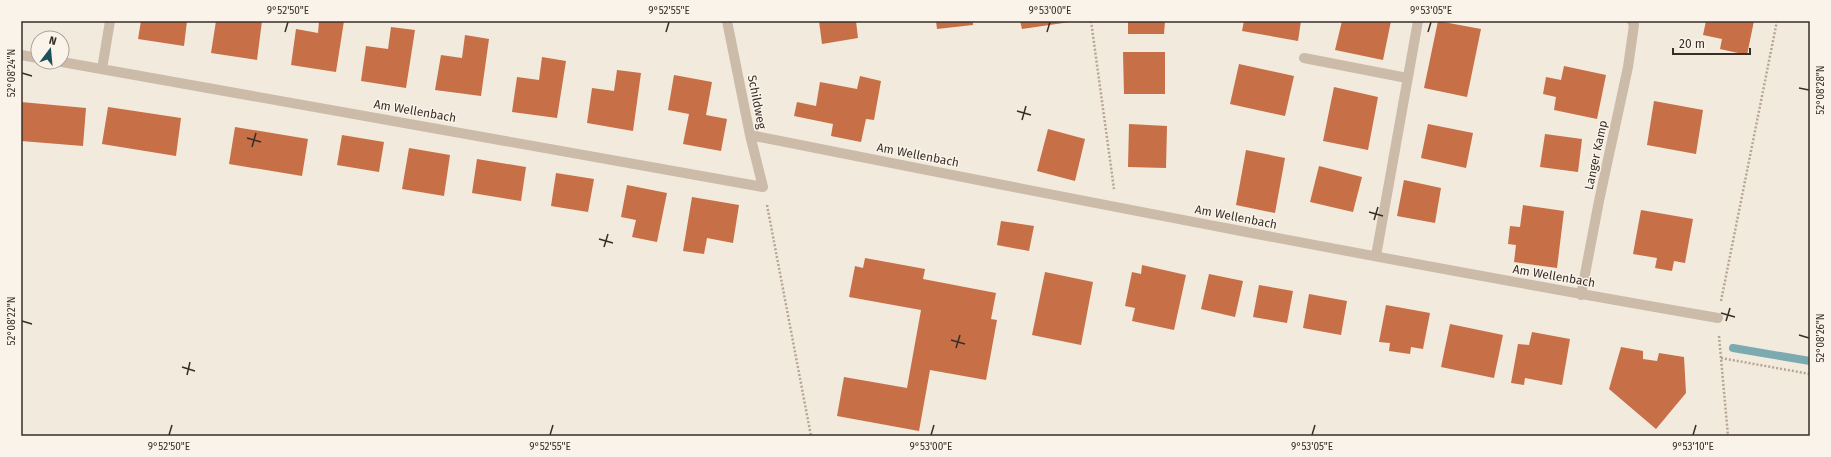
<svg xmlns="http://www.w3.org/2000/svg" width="1831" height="457" font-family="'Fira Sans',sans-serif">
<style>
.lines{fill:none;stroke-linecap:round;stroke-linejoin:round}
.stream{stroke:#7baab0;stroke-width:8}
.building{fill:#c76f46}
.path{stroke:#b7a592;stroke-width:2.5;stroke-dasharray:2 2;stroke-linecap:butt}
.minor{stroke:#cbbba8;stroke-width:10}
.ticks{fill:none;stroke:#382e28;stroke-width:1.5}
.labels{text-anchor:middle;stroke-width:3;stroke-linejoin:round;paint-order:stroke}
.street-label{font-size:12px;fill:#382e28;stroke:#faf3e9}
.neatline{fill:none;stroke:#382e28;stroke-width:1.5}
.ticks-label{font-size:10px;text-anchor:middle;fill:#382e28}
</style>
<rect width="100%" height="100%" fill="#f2eadd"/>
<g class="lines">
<path class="stream" d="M1733,348L1810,361"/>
</g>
<path class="building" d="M141,21H187L184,46L138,39Z
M216,21H262L257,60L211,53Z
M319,21H344L336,72L291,65L296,29L318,33Z
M819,21H856L858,38L822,44Z
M936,21H973V25L937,29Z
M1020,21H1070V22L1022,29Z
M1128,21H1165L1164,34H1128Z
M1244,21H1301L1298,41L1242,31Z
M1342,21H1391L1383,60L1335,50Z
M1438,21L1481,29L1467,97L1424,88Z
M1706,21H1754L1747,55L1720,49L1722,39L1703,35Z
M391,27L415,30L406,88L361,81L366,46L388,49Z
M465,35L489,39L481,96L435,90L441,55L462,58Z
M1123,52H1165V94H1124Z
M542,57L566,61L557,118L512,112L517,77L539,80Z
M1239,64L1294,76L1285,116L1230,104Z
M1564,66L1606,75L1597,119L1554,110L1556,97L1543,94L1546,77L1561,80Z
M617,70L641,73L633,131L587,123L592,88L614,91Z
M674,75L712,82L706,115L727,119L721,151L683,144L689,114L668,110Z
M860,76L881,81L874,120L866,119L861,142L831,136L833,124L794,116L797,102L816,106L820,82L857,89Z
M1334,87L1378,97L1368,150L1323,141Z
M1654,101L1703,110L1696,154L1647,145Z
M21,102L86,108L83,146L21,141Z
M108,107L181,118L176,156L102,144Z
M1129,124L1167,126L1166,168L1128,167Z
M1428,124L1473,133L1466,168L1421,158Z
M235,127L308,139L302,176L229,164Z
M1048,129L1085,139L1075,181L1037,171Z
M1545,134L1582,139L1578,172L1540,167Z
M342,135L384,142L379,172L337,165Z
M409,148L450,155L444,196L402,189Z
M1246,150L1285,158L1275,213L1236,205Z
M477,159L526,167L521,201L472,193Z
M1319,166L1362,177L1353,212L1310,202Z
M556,173L594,179L588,212L551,206Z
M1404,180L1441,188L1435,223L1397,216Z
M627,185L667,193L657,242L632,237L636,220L621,217Z
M692,197L739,205L733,243L707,238L704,254L683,251Z
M1523,205L1564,211L1557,268L1514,262L1516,245L1508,244L1510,226L1520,227Z
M1641,210L1693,219L1685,263L1674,261L1672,271L1655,268L1657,258L1633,254Z
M1001,221L1034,226L1029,251L997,245Z
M865,258L925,269L923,279L996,293L991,319L997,320L986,380L930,370L919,431L837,416L844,377L907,388L921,310L849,297L855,266L863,268Z
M1142,265L1186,275L1174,330L1132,321L1135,308L1125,306L1132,272L1141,274Z
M1045,272L1093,282L1081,345L1032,335Z
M1209,274L1243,281L1235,317L1201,309Z
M1259,285L1293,291L1287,323L1253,317Z
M1309,294L1347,301L1341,335L1303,328Z
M1386,305L1430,313L1423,349L1411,347L1410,354L1389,351L1390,343L1379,342Z
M1450,324L1503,335L1494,378L1441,367Z
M1532,332L1570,339L1562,385L1525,378L1524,385L1511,383L1518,344L1529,345Z
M1621,347L1643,351V359L1657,361L1659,353L1684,357L1686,393L1656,429L1609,389Z"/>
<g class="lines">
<path class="path" d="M1091,21L1114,189
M767,205L811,436
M1721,301L1777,21
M1719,336L1728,436
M1721,358L1810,374"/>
<path class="minor" d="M21,55L38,58
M1304,58L1407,78
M62,62L763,187L750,135L727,21
M102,69L110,21
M750,135C1072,199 1394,262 1718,318
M1376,256L1418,21
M1581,295L1599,201L1628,67L1634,25L1632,21"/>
</g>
<path class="ticks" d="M285,32L288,22M666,32L669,22M1047,32L1050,22M1428,32L1431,22M22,73L32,76M1799,88L1809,90M1017,111L1031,115M1022,120L1026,106M247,138L261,142M252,147L256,133M1369,212L1383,216M1374,220L1378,207M599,239L613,243M604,247L608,234M1721,313L1735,317M22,321L32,324M1726,321L1730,308M1799,335L1809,338M951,340L965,344M956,348L960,335M182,367L195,371M187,375L190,362M169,435L172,425M550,435L553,425M931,435L934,425M1312,435L1315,425M1693,435L1696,425"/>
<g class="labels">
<g class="street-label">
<text transform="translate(757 102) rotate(79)" y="4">Schildweg</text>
<text transform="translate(415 111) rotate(10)" y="4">Am Wellenbach</text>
<text transform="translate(918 155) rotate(11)" y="4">Am Wellenbach</text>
<text transform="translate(1596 155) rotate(-78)" y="4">Langer Kamp</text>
<text transform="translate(1236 217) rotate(11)" y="4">Am Wellenbach</text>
<text transform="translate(1554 276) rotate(10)" y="4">Am Wellenbach</text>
</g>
</g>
<rect width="1831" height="457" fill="none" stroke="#faf3e9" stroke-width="44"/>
<g transform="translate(50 50) rotate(16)"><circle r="19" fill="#faf3e9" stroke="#aca49c"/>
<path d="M0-3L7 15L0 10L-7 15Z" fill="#1d515a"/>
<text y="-6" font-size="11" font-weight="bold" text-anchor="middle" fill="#382e28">N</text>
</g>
<path d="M1673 48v6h77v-6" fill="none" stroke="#382e28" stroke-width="2"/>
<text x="1679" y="48" font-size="12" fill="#382e28" stroke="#faf3e9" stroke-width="3" paint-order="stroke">20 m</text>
<rect x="22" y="22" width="1787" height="413" class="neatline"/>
<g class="ticks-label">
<text x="288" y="14">9°52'50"E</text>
<text x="669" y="14">9°52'55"E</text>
<text x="1050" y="14">9°53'00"E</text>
<text x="1431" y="14">9°53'05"E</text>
<text transform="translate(11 73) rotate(-90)" y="4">52°08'24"N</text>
<text transform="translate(1820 90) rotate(-90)" y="4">52°08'28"N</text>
<text transform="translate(11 321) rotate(-90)" y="4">52°08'22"N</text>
<text transform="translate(1820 338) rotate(-90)" y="4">52°08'26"N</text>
<text x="169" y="450">9°52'50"E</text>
<text x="550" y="450">9°52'55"E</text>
<text x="931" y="450">9°53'00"E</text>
<text x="1312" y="450">9°53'05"E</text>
<text x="1693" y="450">9°53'10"E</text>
</g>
</svg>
